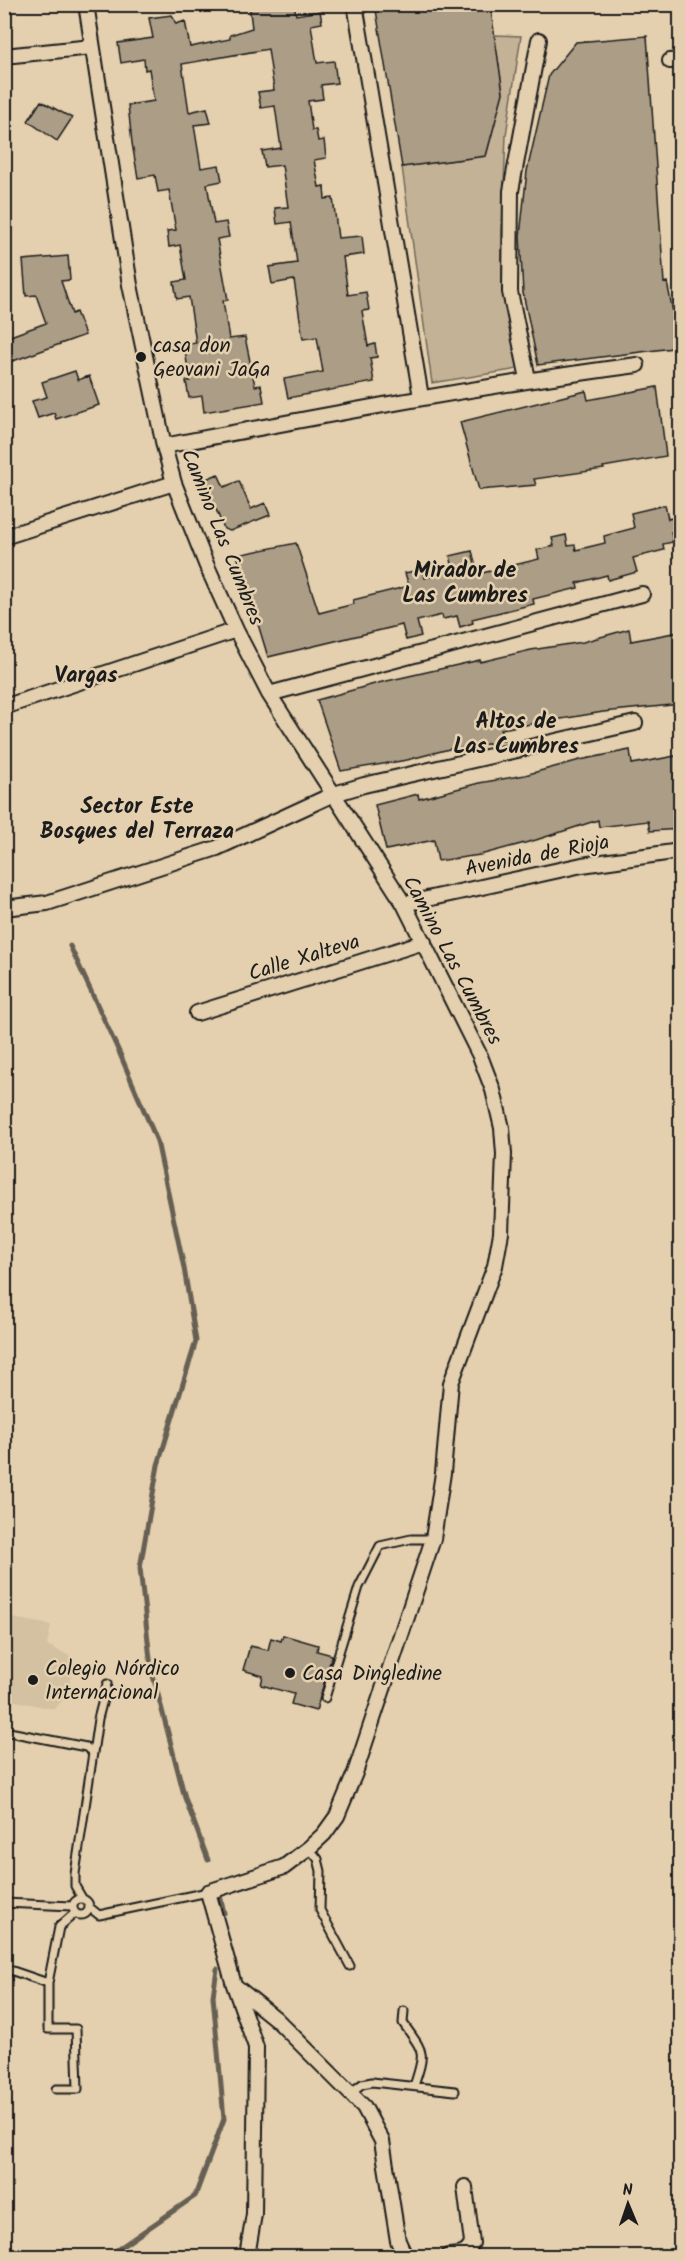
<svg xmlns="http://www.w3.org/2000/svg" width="685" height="2261" font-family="Kalam,sans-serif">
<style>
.built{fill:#d3c1a2}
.green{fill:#c3b296;stroke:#706759;stroke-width:1.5}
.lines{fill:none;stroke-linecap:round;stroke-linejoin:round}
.stream{stroke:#665f52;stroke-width:5}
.building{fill:#ac9e86;stroke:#1c1c1c;stroke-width:1.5}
.lane-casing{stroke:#1c1c1c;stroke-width:11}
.street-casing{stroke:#1c1c1c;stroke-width:18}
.lane{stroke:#e4d0ae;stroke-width:7}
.street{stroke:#e4d0ae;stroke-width:14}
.poi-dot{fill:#1c1c1c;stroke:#e4d0ae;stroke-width:2}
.labels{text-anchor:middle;stroke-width:5;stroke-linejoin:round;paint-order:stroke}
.poi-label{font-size:21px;fill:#1c1c1c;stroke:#e4d0ae;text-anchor:start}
.street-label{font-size:21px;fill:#1c1c1c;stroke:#e4d0ae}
.neighbourhood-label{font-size:22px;font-weight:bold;fill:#1c1c1c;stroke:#e4d0ae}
</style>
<rect width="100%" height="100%" fill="#e4d0ae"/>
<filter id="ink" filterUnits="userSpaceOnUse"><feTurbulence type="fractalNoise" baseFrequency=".0167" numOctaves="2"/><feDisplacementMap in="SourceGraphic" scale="12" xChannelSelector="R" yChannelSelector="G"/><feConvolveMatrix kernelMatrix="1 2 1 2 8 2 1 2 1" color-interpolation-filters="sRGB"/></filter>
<g filter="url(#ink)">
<path class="built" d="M7,1617L51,1625L47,1645L74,1658L67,1696L54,1709L5,1699L4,1630Z"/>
<path class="green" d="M494,35L521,36L506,135L502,234V291L518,369L432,383L402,167L486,156L503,92Z"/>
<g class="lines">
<path class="stream" d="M70,946L120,1054L157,1141L184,1268L196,1341L158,1465L140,1568L151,1668L185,1798L208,1860
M220,1895L224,1913
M108,2256L195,2196L224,2119L213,1996L217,1969"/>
</g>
<path class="building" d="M249,4H294L296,15L320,11L322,23L311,25L317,63L334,61L337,83L321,85L323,99L308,101L312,130H316L318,141L324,140L326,158L314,160L319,187L324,186L325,199L333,198L338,238L362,236L364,254L343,257L348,295L366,292L369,310L362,311L368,346L375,344L377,357L370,358L374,382L288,398L284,379L323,372L317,337L303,339L294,280L272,284L269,267L297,263L291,222L277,224L275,208L288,207L282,165L265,167L262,151L281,148L275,106L261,108L258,92L274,90L268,49L182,64L189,112L207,108L211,123L194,125L201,168L219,165L222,181L207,184L214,224L226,222L229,237L217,239L228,300L223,301L229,339L245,337L255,386L261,385L264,402L204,412L202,396L189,398L186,381H190L184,345L196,343L189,297L177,299L174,282L186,280L180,245L169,247L167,231L176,230L169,190L158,192L155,175L138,178L132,143L128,105L154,101L149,69L145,70L144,59L121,63L118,43L153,38L149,18L172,15L176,24L185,21L190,47L230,39V35L252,28Z
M375,4H490L503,93L486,156L402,167Z
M647,36L664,283L667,282L680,347L538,365L523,293L520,236L527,171L549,75L576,42Z
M41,101L72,118L57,141L28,121Z
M68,256L70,280L61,281L72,314L76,312L85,335L13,361L5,338L46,323L36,295L26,296L23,260Z
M75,371L78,380L89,376L99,405L56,419L54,413L38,418L32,401L47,397L42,382Z
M657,387L666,456L603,467L604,469L534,479L536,485L479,490L460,422L586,391L588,400Z
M218,474L224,487L239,481L251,509L265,503L270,515L230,531L224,529L204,480Z
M665,505L668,519L672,518L675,531L671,532L673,542L663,544L664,550L633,558L637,572L608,580L607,575L577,583L578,588L533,599L534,604L472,619L473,623L460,627L457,616L443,619L442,615L417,621L421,636L406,640L402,625L268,657L237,555L296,543L319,613L354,604L353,600L409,586L405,573L423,569L425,578L454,571L450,556L472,551L478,574L539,559L537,550L554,546L552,538L566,535L568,546L575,545L576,550L605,543L604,536L634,528L631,513Z
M629,629L631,641L679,632L681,704L603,712L501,729L504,741L453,750V748L407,760L341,771L317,700L378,683L480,660V662L531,650L583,642Z
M630,750L632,764L681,755V829L650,831L648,821L599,827L598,820L536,840L480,855L438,861L434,840L386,850L375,805L418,794L419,799L479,783L525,775L580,760Z
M283,1635L318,1645L317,1651L332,1655L316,1711L291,1704L294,1694L261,1685L263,1676L243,1670L250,1646L268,1650L271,1638L281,1641Z"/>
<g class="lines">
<defs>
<path id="lane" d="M325,1698L359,1587L380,1546L411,1539H433
M4,1731L86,1747L93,1753L75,1874V1886L82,1898
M93,1753L98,1719L107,1684
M309,1848L318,1859L321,1871L320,1910L350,1966
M73 1907a8 8 0 1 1 16 0a8 8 0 1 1-16 0Z
M4,1903L72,1906
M89,1907L99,1915L208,1892
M4,1968L48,1983
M404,2011L403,2023C424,2053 426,2050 414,2086
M56,2089H78L76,2029H48V1983L59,1927L75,1913
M350,2093L362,2084L372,2082L455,2091"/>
<path id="street" d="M86,4L130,285L164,446L174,483L206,564L236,630L269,694L404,904L480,1056L493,1090L502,1128L504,1154L501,1233L495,1266L451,1383L443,1473L433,1539L355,1773L337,1816L324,1834L309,1848L284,1867L208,1892L234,1985L256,2047L254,2214L247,2256
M355,4L421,397
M4,56L92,47
M670,61L680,60
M528,379L510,292L511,191L539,40
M164,446C321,416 478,386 637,365
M4,537L174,483
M269,694L642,594
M4,707L236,630
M404,904L582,865L680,851
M4,908L47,903L217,848L334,794L364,785L635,723
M197,1013L424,942
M235,1986L276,2019L364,2107L382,2141L398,2241L405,2256
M448,2256C460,2255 468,2255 472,2243L465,2187"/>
</defs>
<use href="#lane" class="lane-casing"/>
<use href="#street" class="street-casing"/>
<use href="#lane" class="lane"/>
<use href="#street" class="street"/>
</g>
</g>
<g class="poi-dot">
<circle cx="141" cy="357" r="6"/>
<circle cx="290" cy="1673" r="6"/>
<circle cx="33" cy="1680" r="6"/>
</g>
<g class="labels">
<g class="poi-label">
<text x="153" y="352">casa don<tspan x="153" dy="24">Geovani JaGa</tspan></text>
<text x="45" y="1675">Colegio Nórdico<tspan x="45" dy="24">Internacional</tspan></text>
<text x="302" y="1680">Casa Dingledine</text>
</g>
<g class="street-label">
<text transform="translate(223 537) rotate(68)" y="7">Camino Las Cumbres</text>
<text transform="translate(537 855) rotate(-11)" y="7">Avenida de Rioja</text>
<text transform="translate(304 957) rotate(-17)" y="7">Calle Xalteva</text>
<text transform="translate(453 960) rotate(62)" y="7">Camino Las Cumbres</text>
</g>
<g class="neighbourhood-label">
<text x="465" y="577">Mirador de<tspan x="465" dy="25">Las Cumbres</tspan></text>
<text x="86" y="682">Vargas</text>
<text x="516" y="728">Altos de<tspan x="516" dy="25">Las Cumbres</tspan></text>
<text x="137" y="813">Sector Este<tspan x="137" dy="25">Bosques del Terraza</tspan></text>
</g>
</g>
<rect width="685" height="2261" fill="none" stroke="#e4d0ae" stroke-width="24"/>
<rect x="12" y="12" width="661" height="2237" fill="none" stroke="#1c1c1c" stroke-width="2" filter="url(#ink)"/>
<g transform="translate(628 2204) rotate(358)" stroke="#e4d0ae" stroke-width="4.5" paint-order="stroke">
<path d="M0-4.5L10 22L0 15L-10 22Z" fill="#1c1c1c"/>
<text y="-9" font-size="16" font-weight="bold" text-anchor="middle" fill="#1c1c1c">N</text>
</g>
</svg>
